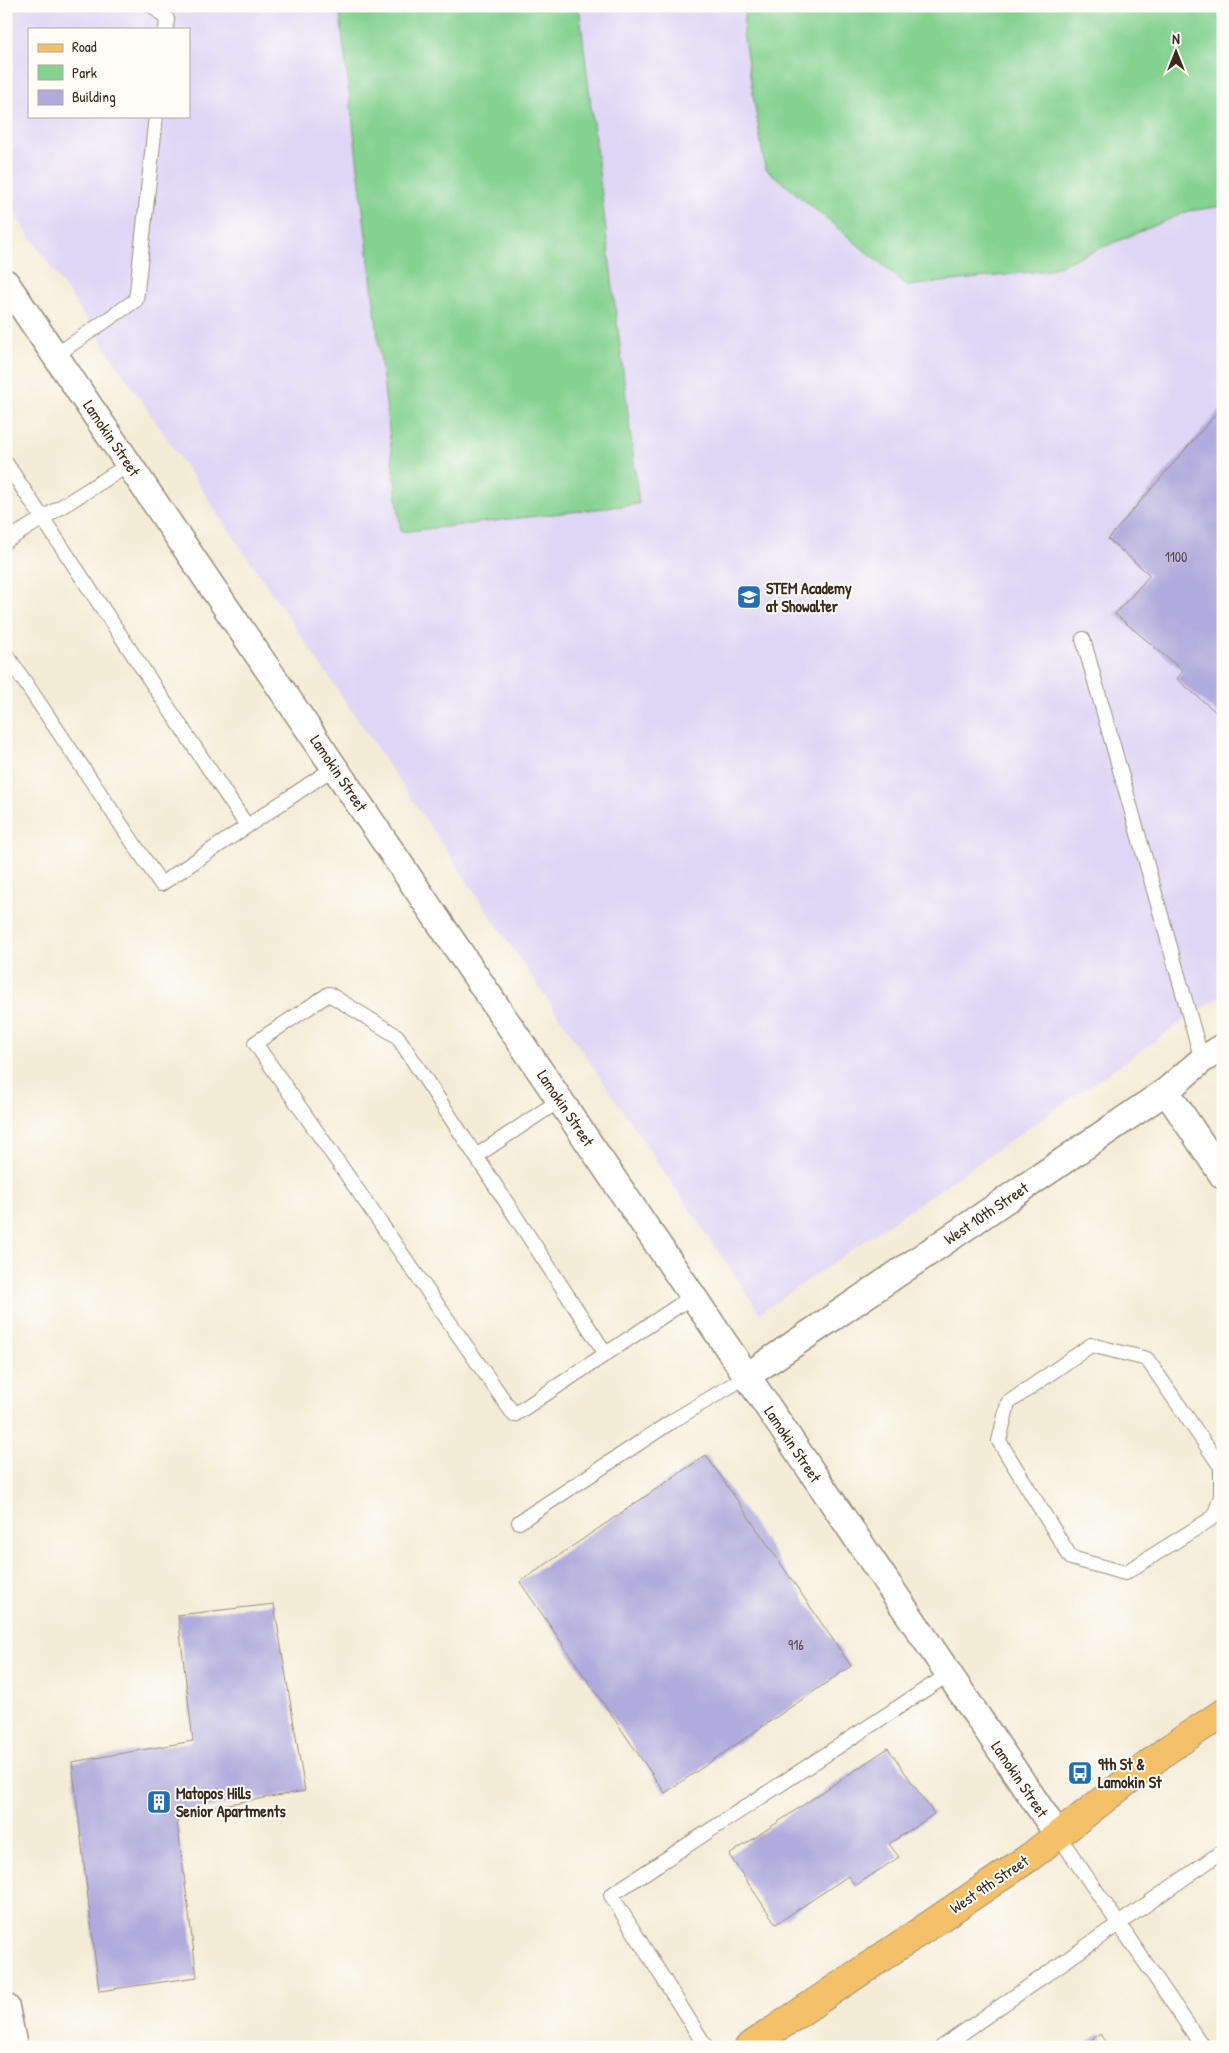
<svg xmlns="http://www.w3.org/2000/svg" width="1229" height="2053" font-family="'Patrick Hand',sans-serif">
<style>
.built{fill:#dfd5f5;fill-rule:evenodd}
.green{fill:#84d190;stroke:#607e57}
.building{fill:#b1aadc}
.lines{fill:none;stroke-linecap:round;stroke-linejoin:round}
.lane-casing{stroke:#988b7a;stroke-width:16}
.street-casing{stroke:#988b7a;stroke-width:29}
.primary-casing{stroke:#988b7a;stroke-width:30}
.lane{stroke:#fff;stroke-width:14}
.street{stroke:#fff;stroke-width:26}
.primary{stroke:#f4c16b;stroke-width:28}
.labels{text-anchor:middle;stroke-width:4;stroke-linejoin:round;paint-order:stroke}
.number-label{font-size:14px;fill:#584a4e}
.street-label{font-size:16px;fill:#3b2a1e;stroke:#fdfcf7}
.poi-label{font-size:16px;font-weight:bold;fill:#3b2a1e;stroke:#fdfcf7;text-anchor:start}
</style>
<rect width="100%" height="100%" fill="#fdfcf7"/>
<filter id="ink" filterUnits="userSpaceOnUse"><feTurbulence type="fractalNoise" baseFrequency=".02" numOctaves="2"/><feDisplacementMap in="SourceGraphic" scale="10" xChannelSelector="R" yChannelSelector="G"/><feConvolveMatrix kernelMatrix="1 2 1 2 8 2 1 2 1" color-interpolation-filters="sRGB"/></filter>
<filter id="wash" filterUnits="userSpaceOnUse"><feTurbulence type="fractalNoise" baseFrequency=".0096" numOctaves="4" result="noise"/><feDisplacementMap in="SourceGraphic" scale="20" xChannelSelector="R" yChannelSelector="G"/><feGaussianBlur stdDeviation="1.12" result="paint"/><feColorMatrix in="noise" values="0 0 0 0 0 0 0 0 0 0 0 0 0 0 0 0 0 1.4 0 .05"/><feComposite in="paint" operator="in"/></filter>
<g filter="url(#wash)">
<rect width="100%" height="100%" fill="#f4ecd7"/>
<path class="built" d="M6,6H1223V994L760,1313L6,201ZM29,29H189V116H29Z"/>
<path class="green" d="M339,6H579L639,504L401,532Z
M745,6H1223V206L1189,211L1049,270L908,286L765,168L743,33Z"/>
<g id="blocks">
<path class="building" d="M1223,406V718L1177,679L1183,671L1115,614L1150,575L1108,539Z
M706,1455L851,1666L665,1793L520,1582Z
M274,1604L305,1791L176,1813L197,1977L99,1991L72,1762L193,1741L178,1615Z
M888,1748L934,1814L889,1844L899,1857L855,1886L848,1876L776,1924L729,1855Z
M1100,2034L1109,2047H1081Z"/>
</g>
</g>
<g filter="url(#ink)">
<use href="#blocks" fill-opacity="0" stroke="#988b7a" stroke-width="1"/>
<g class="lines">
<defs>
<path id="lane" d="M153,6L167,19L166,29
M56,355L136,300L156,116
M6,463L247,826
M6,541L130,464
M1083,639L1202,1060
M6,654L161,884L335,767
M476,1156L560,1100
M1091,1345L1147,1359L1221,1467V1496L1214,1517L1125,1573L1071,1558L999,1441L1008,1403Z
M606,1354L397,1036L329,994L255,1043L514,1415L693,1296
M519,1522L674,1420L747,1376
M1058,1835L1203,2047
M706,2047L611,1895L949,1674
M942,2047L1223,1851"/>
<path id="street" d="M6,283L1058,1835
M1166,1091L1223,1176
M747,1376L1166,1091L1202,1060L1223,1047
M6,2007L14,2047"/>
<path id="primary" d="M749,2047L1030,1857L1167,1750L1223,1713"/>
</defs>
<use href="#lane" class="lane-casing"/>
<use href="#street" class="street-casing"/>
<use href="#primary" class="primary-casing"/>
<use href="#lane" class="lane"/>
<use href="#street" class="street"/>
<use href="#primary" class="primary"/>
</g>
</g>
<defs>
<symbol id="school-square" viewBox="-11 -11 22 22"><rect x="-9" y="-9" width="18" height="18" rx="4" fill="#1f6fb2" stroke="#fdfcf7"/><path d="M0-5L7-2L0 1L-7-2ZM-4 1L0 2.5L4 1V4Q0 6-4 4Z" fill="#fff"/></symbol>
<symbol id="bus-square" viewBox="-11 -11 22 22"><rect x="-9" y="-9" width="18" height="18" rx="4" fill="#1f6fb2" stroke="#fdfcf7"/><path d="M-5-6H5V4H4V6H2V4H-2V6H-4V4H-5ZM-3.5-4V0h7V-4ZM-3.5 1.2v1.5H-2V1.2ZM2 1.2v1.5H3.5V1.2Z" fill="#fff"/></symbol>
<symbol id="building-square" viewBox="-11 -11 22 22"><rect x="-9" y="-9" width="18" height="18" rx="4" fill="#1f6fb2" stroke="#fdfcf7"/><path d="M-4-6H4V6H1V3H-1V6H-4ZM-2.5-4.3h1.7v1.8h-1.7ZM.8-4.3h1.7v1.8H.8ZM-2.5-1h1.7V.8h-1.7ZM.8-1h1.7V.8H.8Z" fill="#fff"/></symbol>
</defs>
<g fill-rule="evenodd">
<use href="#school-square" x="735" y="583" width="28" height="28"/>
<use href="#bus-square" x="1066" y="1759" width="28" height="28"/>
<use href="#building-square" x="145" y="1788" width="28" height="28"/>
</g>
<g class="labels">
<g class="number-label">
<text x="1176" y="562">1100</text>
<text x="796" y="1650">916</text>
</g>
<g class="street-label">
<text transform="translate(112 438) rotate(56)" y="6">Lamokin Street</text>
<text transform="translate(339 773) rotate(56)" y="6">Lamokin Street</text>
<text transform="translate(566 1108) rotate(56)" y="6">Lamokin Street</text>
<text transform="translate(986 1213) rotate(-34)" y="6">West 10th Street</text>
<text transform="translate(793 1444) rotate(56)" y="6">Lamokin Street</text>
<text transform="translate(1020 1779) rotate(56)" y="6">Lamokin Street</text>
<text transform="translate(989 1884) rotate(-34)" y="6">West 9th Street</text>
</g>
<g class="poi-label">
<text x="766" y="594">STEM Academy<tspan x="766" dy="18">at Showalter</tspan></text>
<text x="1098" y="1770">9th St &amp;<tspan x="1098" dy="18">Lamokin St</tspan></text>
<text x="176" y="1799">Matopos Hills<tspan x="176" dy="18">Senior Apartments</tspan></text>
</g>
</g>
<rect width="1229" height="2053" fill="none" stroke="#fdfcf7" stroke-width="25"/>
<rect x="28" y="28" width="162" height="90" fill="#fdfcf7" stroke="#afa8a0"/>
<rect x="38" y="44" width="25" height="8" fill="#f4c16b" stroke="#afa8a0"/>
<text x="72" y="52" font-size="15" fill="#3b2a1e">Road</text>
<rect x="38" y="65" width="25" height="15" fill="#84d190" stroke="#afa8a0"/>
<text x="72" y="78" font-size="15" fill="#3b2a1e">Park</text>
<rect x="38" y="90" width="25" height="15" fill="#b1aadc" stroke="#afa8a0"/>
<text x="72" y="102" font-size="15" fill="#3b2a1e">Building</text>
<g transform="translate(1176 52)" stroke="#fdfcf7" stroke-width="4" paint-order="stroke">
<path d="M0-4L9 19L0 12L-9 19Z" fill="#3b2a1e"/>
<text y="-8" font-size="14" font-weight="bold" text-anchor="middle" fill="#3b2a1e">N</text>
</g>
</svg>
